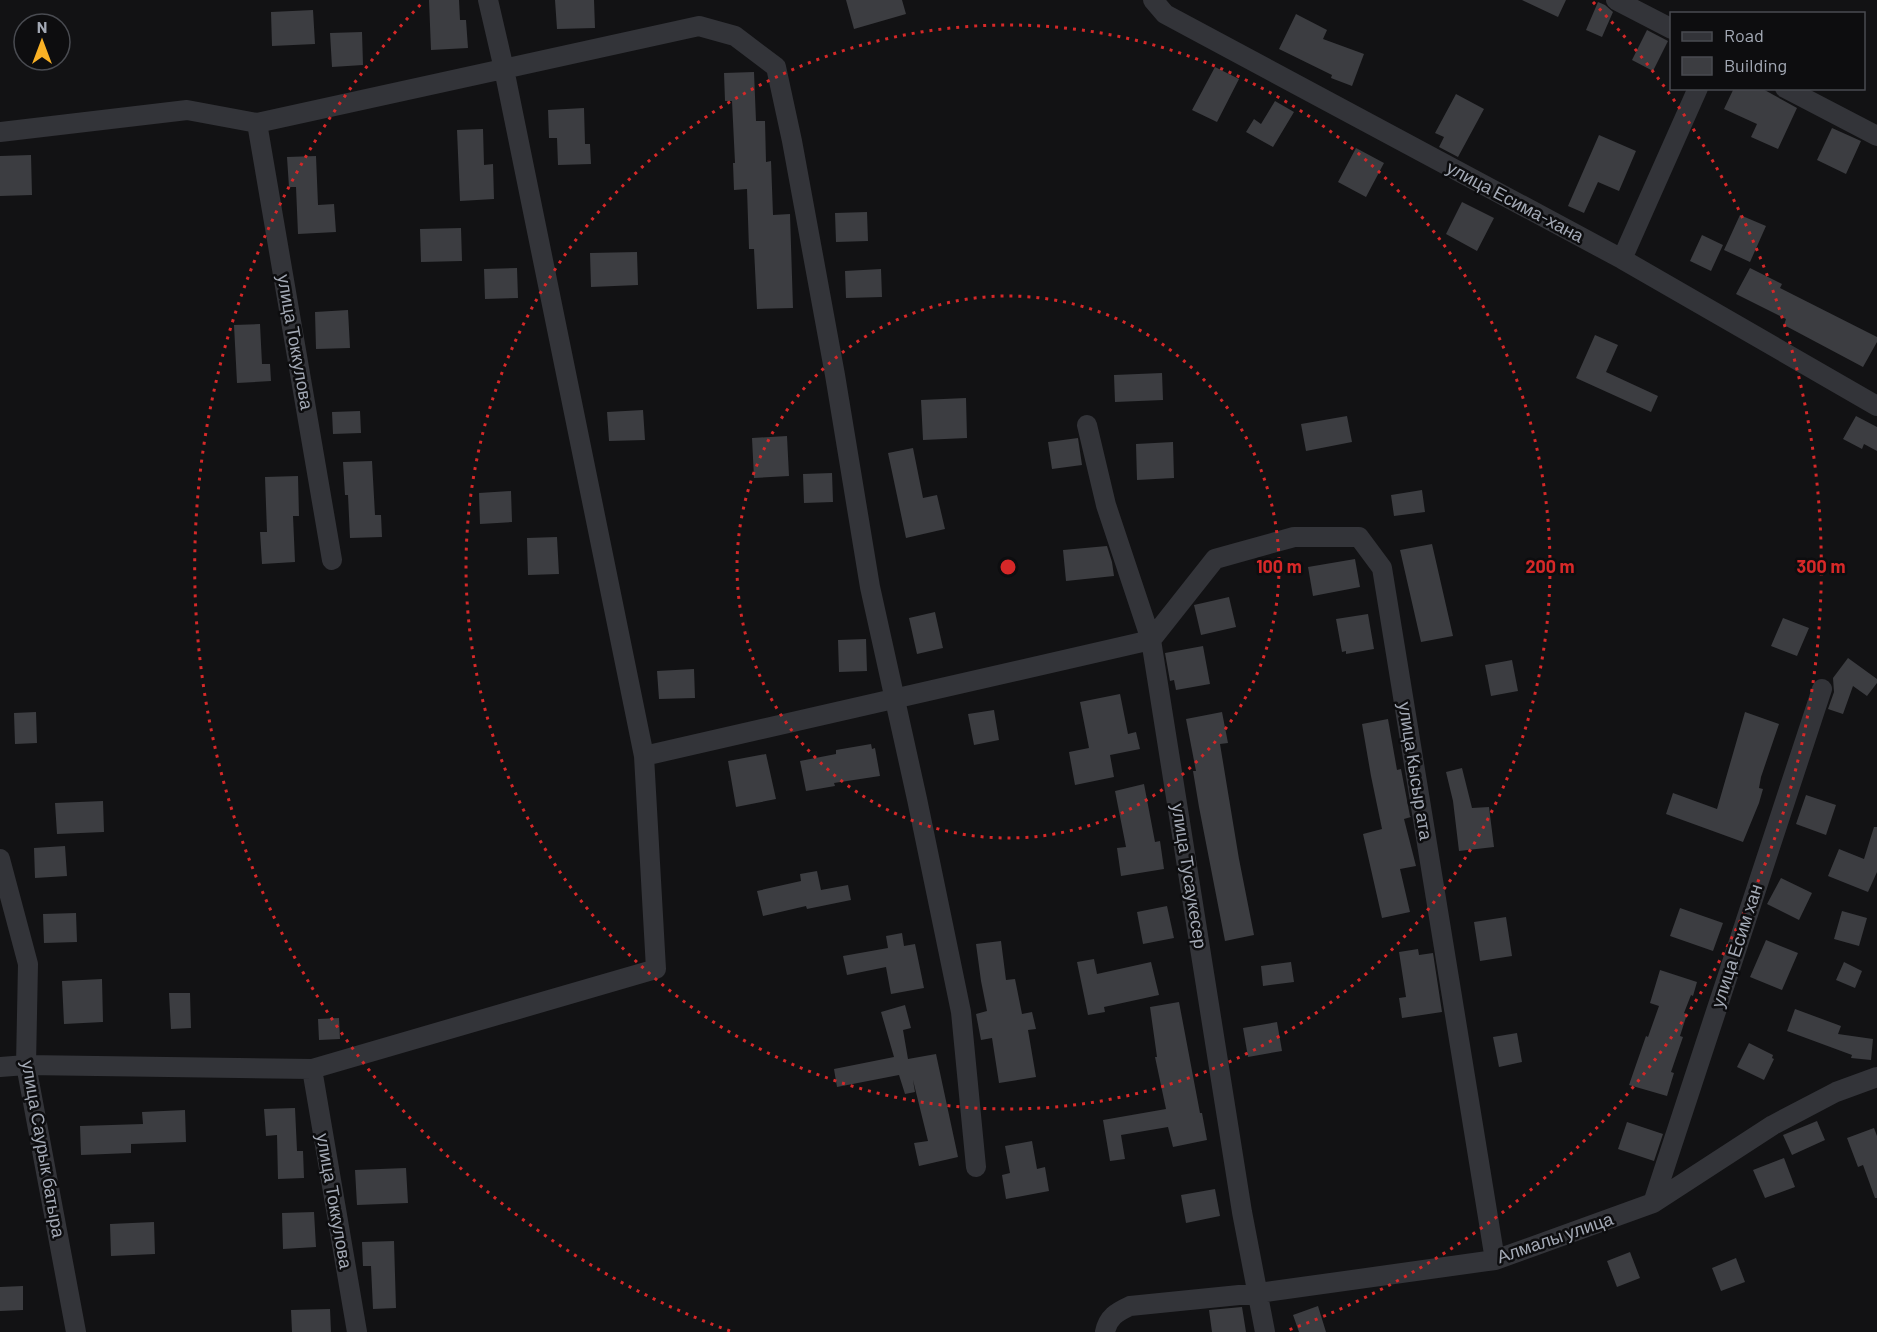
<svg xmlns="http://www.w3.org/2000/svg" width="1877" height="1332" font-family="Barlow,sans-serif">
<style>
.building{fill:#3c3d41}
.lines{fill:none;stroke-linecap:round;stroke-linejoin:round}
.minor{stroke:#333439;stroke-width:20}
.ring{fill:none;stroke:#d62828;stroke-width:3;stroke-dasharray:3 6}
.labels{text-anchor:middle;stroke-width:5;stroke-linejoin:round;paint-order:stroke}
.street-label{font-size:18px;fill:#a3a9b5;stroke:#0d0d0f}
.centre{fill:#d62828;stroke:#0d0d0f;stroke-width:3}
.ring-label{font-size:18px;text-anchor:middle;font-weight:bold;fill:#d62828;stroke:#0d0d0f;stroke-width:5;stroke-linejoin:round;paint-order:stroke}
</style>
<rect width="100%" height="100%" fill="#121214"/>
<path class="building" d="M429,0H459L460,20H466L468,48L431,50Z
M555,0H594L595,28L557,29Z
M846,0H902L906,14L854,29Z
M1522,0H1566L1558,17Z
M1598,2L1605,5L1613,12L1602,37L1586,30Z
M313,10L315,44L272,46L271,12Z
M1296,14L1327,30L1323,39L1364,54L1352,86L1331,78L1332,75L1279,49Z
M1647,30L1668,41L1653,71L1632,60Z
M362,32L363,65L332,67L330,33Z
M1215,67L1239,79L1217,122L1192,110Z
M754,72L756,121H765L766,162L771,161L773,215L790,214L793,308L757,309L754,249H749L747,189L734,190L733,163H735L732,101H725L724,73Z
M1734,88H1761L1797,108L1778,149L1751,137L1757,124L1724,109Z
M1456,94L1484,109L1458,157L1439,147L1444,137L1435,133Z
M1275,101L1294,112L1273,147L1246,132L1254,119L1261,124Z
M584,108L585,144H590L591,164L558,165L557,138H549L548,110Z
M1832,128L1861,141L1846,174L1817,160Z
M483,129L484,165L493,164L494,199L460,201L457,130Z
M1599,135L1636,151L1619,191L1598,182L1584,213L1568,206Z
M1356,148L1384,163L1366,197L1338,182Z
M31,155L32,195L0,196V156Z
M316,156L318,205L334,204L336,232L298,234L296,187H289L287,157Z
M1462,202L1494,218L1477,251L1446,234Z
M867,212L868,241L836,242L835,213Z
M1740,215L1766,226L1750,262L1724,250Z
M461,228L462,261L421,262L420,229Z
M1702,235L1723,245L1711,271L1690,261Z
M637,252L638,285L591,287L590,253Z
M517,268L518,298L485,299L484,269Z
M1750,268L1782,284L1780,288L1877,337V342L1863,367L1784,325L1786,319L1736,294Z
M881,269L882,297L846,298L845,271Z
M348,310L350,348L316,349L315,312Z
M260,324L262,364H270L271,381L237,383L234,325Z
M1595,335L1618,345L1606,372L1658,396L1651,412L1576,378Z
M1162,373L1163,400L1115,402L1114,375Z
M966,398L967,438L923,440L921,400Z
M643,410L645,440L609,441L607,412Z
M360,411L361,433L333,434L332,412Z
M1347,416L1352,442L1306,451L1301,424Z
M1856,416L1877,427V451L1864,444L1862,449L1843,439Z
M787,436L789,476L754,478L752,438Z
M1078,438L1082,465L1052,469L1048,442Z
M1173,442L1174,478L1137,480L1136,444Z
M913,448L923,498L937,495L945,529L906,538L888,453Z
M372,461L375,515H381L382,537L350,538L348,495H345L343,462Z
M832,473L833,502L804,503L803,474Z
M298,476L299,516H293L295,562L262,564L260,532H267L265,477Z
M1422,490L1425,512L1394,516L1391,495Z
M511,491L512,522L480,524L479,493Z
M557,537L559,574L528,575L527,538Z
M1432,544L1453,636L1421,642L1400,550Z
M1107,546L1112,562L1114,576L1066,581L1063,550Z
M1355,559L1360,587L1313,596L1308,567Z
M1229,597L1236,627L1201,635L1194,605Z
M935,612L943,648L917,654L909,618Z
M1368,614L1374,649L1346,654V651L1342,652L1336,619Z
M1783,618L1809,628L1797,656L1771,646Z
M866,639L867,671L839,672L838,640Z
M1203,646L1210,684L1176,690L1174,680L1170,681L1165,653Z
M1848,658L1877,679V683L1867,696L1853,686L1843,714L1828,709L1834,692L1833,678Z
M1512,660L1518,691L1491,696L1485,665Z
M694,669L695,698L659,699L657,671Z
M1120,694L1128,734L1136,732L1140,749L1110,755L1114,777L1075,785L1069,752L1089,748L1080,702Z
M994,710L999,740L974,745L968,714Z
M36,712L37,743L15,744L14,713Z
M1222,712L1228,743L1220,744L1239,859L1254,935L1225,941L1199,807L1193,771H1196L1186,719Z
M1745,712L1779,724L1761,777L1759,788L1763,789L1759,803L1743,842L1666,814L1673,793L1717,809Z
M1388,719L1397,770L1401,769L1410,816L1411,817L1404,819L1416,866L1400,869L1410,912L1382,918L1363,834L1382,829L1371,776L1362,724Z
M871,744L872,749L875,748L880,776L834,783L835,786L806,791L800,761L836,754V750Z
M766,754L776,799L736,807L728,761Z
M1462,768L1472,808L1489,807L1494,847L1459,851L1453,801L1446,772Z
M1144,784L1155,842L1160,841L1164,869L1121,876L1117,848L1126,847L1115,791Z
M1806,795L1836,805L1826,835L1796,824Z
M103,801L104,832L57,834L55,803Z
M1874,827H1877V872L1868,892L1828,876L1839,849L1864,859Z
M65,846L67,876L35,878L34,848Z
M817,871L821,890L848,885L851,900L807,909L806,906L763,916L757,891L801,881L800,874Z
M1781,878L1812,893L1799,920L1767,904Z
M1167,906L1174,938L1143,944L1137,912Z
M1680,908L1723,923L1713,951L1670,936Z
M1842,911L1867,918L1859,946L1834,939Z
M76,913L77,942L44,943L43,914Z
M1506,917L1512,956L1480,961L1474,922Z
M902,933L904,946L915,944L924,988L891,994L886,967L847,975L843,956L888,948L886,936Z
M1766,940L1798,953L1782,990L1750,977Z
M1001,941L1006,980L1015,979L1022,1014L1032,1012L1036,1029L1028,1030L1036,1077L999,1083L992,1038L981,1040L976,1014L987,1011L981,981L976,944Z
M1418,949L1419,955L1433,953L1442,1012L1402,1018L1399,998L1406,997L1399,952Z
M1094,959L1097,974L1151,962L1159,995L1104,1007L1105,1012L1088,1015L1077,962Z
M1291,962L1294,982L1263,986L1261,966Z
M1844,962L1862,971L1855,988L1836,980Z
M1660,970L1697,982L1693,996L1691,995L1684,1013L1687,1014L1680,1036L1683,1037L1671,1072L1674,1073L1667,1096L1629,1085L1646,1036L1648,1037L1659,1006L1650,1003Z
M102,979L103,1022L64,1024L62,981Z
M169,993H190L191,1028L171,1029Z
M1179,1002L1200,1113H1202L1207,1140L1173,1147L1168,1127L1121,1135L1125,1159L1110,1161L1103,1120L1166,1109L1155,1057H1157L1150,1007Z
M905,1005L911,1028L903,1030L908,1059L936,1054L958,1157L919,1166L914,1143L928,1141L913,1080L915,1092L905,1094L899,1075L837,1087L834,1069L894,1057L881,1012Z
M1795,1009L1841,1026L1838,1034L1873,1039L1871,1060L1851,1058L1852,1055L1787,1031Z
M339,1018L340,1039L319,1040L318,1019Z
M1277,1022L1282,1051L1248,1057L1243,1028Z
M1517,1033L1522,1062L1499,1067L1493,1037Z
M1749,1043L1773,1055L1772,1058L1774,1059L1764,1080L1737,1067Z
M295,1108L297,1151H303L304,1178L278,1179L277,1135L266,1136L264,1109Z
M185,1110L186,1142L131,1144V1153L81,1155L80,1126L143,1124L142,1112Z
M1817,1121L1825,1140L1792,1155L1783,1135Z
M1627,1122L1663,1134L1654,1161L1618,1149Z
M1874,1128L1877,1136V1198H1875L1863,1165L1858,1167L1847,1138Z
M1032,1141L1037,1169L1045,1167L1049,1191L1006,1199L1002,1175L1010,1173L1005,1146Z
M1784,1158L1795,1187L1765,1198L1753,1170Z
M406,1168L408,1203L357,1205L355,1170Z
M1215,1189L1220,1216L1186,1223L1181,1195Z
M314,1212L316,1247L283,1249L282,1213Z
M154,1222L155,1254L111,1256L110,1224Z
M394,1241L396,1308L373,1309L371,1266H363L362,1242Z
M1630,1252L1640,1278L1617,1287L1607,1261Z
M1736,1258L1745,1282L1721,1291L1712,1268Z
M23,1286V1310L0,1311V1287Z
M1318,1306L1326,1332H1299L1293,1315Z
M1242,1307L1246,1332H1212L1209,1310Z
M330,1309L331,1332H292L291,1310Z"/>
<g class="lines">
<path class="minor" d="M488,0L504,69L644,756
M1153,0L1165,14L1622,259L1877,406
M1616,0L1672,29
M1785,88L1877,136
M257,123L332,560
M0,132L187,110L257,123L699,26L735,36L776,67L792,141L835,375L870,587L917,799L961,1012L976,1167
M1622,259L1698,88
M1087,425L1106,505L1151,640L1242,1212L1265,1332
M0,859L28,964L26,1065L76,1332
M0,1067L26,1065L312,1069L656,969L644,756L1151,640L1215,559L1294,537H1359L1382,568L1495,1260
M312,1069L357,1332
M1653,1203L1822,689
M1105,1332C1108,1317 1117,1312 1130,1306L1259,1293L1495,1260L1653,1203L1773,1125L1836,1092L1877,1077"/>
</g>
<g class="ring">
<circle cx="1008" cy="567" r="271"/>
<circle cx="1008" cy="567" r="542"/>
<path d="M730 1331A813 813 0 0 1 423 2M1593 2A813 813 0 0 1 1286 1331"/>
</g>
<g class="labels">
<g class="street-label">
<text transform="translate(1515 202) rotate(28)" y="6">улица Есима-хана</text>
<text transform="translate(295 342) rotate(80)" y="6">улица Токкулова</text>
<text transform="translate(1415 771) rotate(81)" y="6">улица Кысыр ата</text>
<text transform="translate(1189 876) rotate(81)" y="6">улица Тусаукесер</text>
<text transform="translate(1737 946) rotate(-72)" y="6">улица Есим хан</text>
<text transform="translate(43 1149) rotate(80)" y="6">улица Саурык батыра</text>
<text transform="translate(334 1201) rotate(80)" y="6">улица Токкулова</text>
<text transform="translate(1555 1238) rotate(-19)" y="6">Алмалы улица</text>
</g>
</g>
<circle cx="1008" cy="567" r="9" class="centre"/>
<g class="ring-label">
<text x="1279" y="573">100 m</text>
<text x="1550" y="573">200 m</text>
<text x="1821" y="573">300 m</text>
</g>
<rect x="1670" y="12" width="195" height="78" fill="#0d0d0f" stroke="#494b51" stroke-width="1.5"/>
<rect x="1682" y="32" width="30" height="9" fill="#333439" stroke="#494b51" stroke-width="1.5"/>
<text x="1724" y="42" font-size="18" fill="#a3a9b5">Road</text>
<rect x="1682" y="57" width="30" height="18" fill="#3c3d41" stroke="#494b51" stroke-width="1.5"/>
<text x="1724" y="72" font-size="18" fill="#a3a9b5">Building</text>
<g transform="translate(42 42)"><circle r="28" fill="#0d0d0f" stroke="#494b51" stroke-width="1.5"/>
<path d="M0-4.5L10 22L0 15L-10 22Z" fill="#f9b125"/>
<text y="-9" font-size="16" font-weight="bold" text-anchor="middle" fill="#a3a9b5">N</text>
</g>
</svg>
